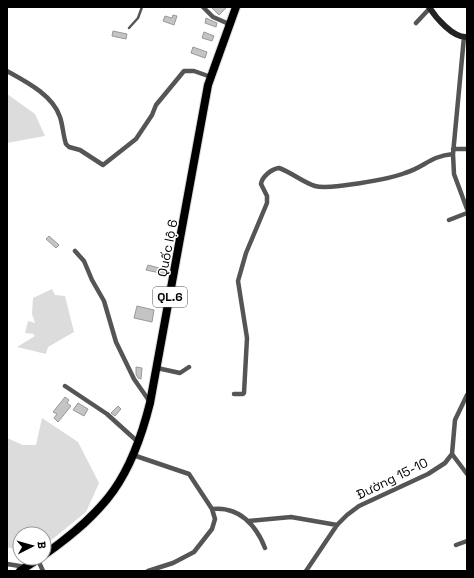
<svg xmlns="http://www.w3.org/2000/svg" width="474" height="578" font-family="'Space Grotesk',sans-serif">
<style>
.green{fill:#dcdcdc}
.building{fill:#c4c4c4;stroke:#999}
.lines{fill:none;stroke-linecap:round;stroke-linejoin:round}
.highway-casing{stroke:#dbdbdb;stroke-width:10}
.lane{stroke:#555;stroke-width:2.5}
.street{stroke:#555;stroke-width:4.5}
.secondary{stroke:#222;stroke-width:6}
.highway{stroke:#000;stroke-width:8}
.labels{text-anchor:middle;stroke-width:3;stroke-linejoin:round;paint-order:stroke}
.shield{fill:#fff;stroke:#4c4c4c;stroke-width:1}
.shield-label{font-size:12px;font-weight:bold;fill:#000}
.street-label{font-size:13px;fill:#000;stroke:#fff}
</style>
<rect width="100%" height="100%" fill="#fff"/>
<path class="green" d="M7,94L35,114L45,136L7,143Z
M52,289L55,295L65,296L74,332L48,347L46,354L17,347L35,336L33,334L25,333L28,321L35,323L32,314L33,298Z
M42,418L78,442L99,483L86,512L44,546V534H20V551L7,547V438L23,445H36Z"/>
<path class="building" d="M211,7H227L219,15Z
M173,15L177,16L174,25L163,21L165,16L172,18Z
M206,18L217,23L216,27L205,23Z
M113,31L127,34L126,39L112,36Z
M204,32L214,36L212,41L202,38Z
M193,47L207,52L205,58L191,53Z
M49,236L59,245L56,248L46,239Z
M148,265L166,270L165,274L146,270Z
M137,306L154,310L152,322L134,318Z
M136,367L142,368L141,379L138,378L136,374Z
M65,397L69,400L67,403L71,406L58,422L54,418L57,414L53,412Z
M78,403L88,409L84,416L73,410Z
M118,406L121,409L115,416L111,413Z"/>
<g class="lines">
<defs>
<path id="highway" d="M44,555C107,510 131,479 150,403L208,85L236,7
M20,571L40,558"/>
</defs>
<use href="#highway" class="highway-casing"/>
<path class="lane" d="M129,28L138,18L142,7"/>
<path class="street" d="M203,7L213,17L229,24
M416,23L430,8
M464,37L453,154L454,174L467,209
M7,71C25,81 53,95 60,117C63,126 63,135 66,144L69,147L80,150L103,165L136,139L152,115L156,105L184,71H194L211,77
M453,149H467
M449,220L467,213
M75,251L84,261L92,280L104,301L116,342L134,379L150,402
M157,368L180,373L189,367
M65,386L107,414L138,442
M234,394H243L244,393L247,338L238,281L246,253L267,203V196L261,184C262,177 271,169 279,168C291,172 302,182 315,186C329,190 390,179 405,173C425,167 430,156 453,154
M452,454L467,474
M133,455L189,474L212,509L215,519L212,529L194,552L173,563L148,571
M212,509C239,506 256,525 265,548
M249,521L291,517L337,525
M456,545L467,541
M38,560L43,571
M7,564L26,567
M306,571L337,525L347,515L359,506L428,474L445,463L452,454L455,420L467,395"/>
<path class="secondary" d="M429,7C436,18 453,38 467,37"/>
<use href="#highway" class="highway"/>
</g>
<g class="labels">
<rect class="shield" x="153" y="287" width="34" height="20" rx="3"/>
<g class="shield-label">
<text x="170" y="301">QL.6</text>
</g>
<g class="street-label">
<text transform="translate(167 248) rotate(-79)" y="5">Quốc lộ 6</text>
<text transform="translate(392 478) rotate(-26)" y="5">Đường 15-10</text>
</g>
</g>
<rect width="474" height="578" fill="none" stroke="#000000" stroke-width="16"/>
<g transform="translate(32 546) rotate(84)"><circle r="19" fill="#ffffff" stroke="#999999"/>
<path d="M0-3L7 15L0 10L-7 15Z" fill="#000000"/>
<text y="-6" font-size="11" font-weight="bold" text-anchor="middle" fill="#000000">B</text>
</g>
</svg>
